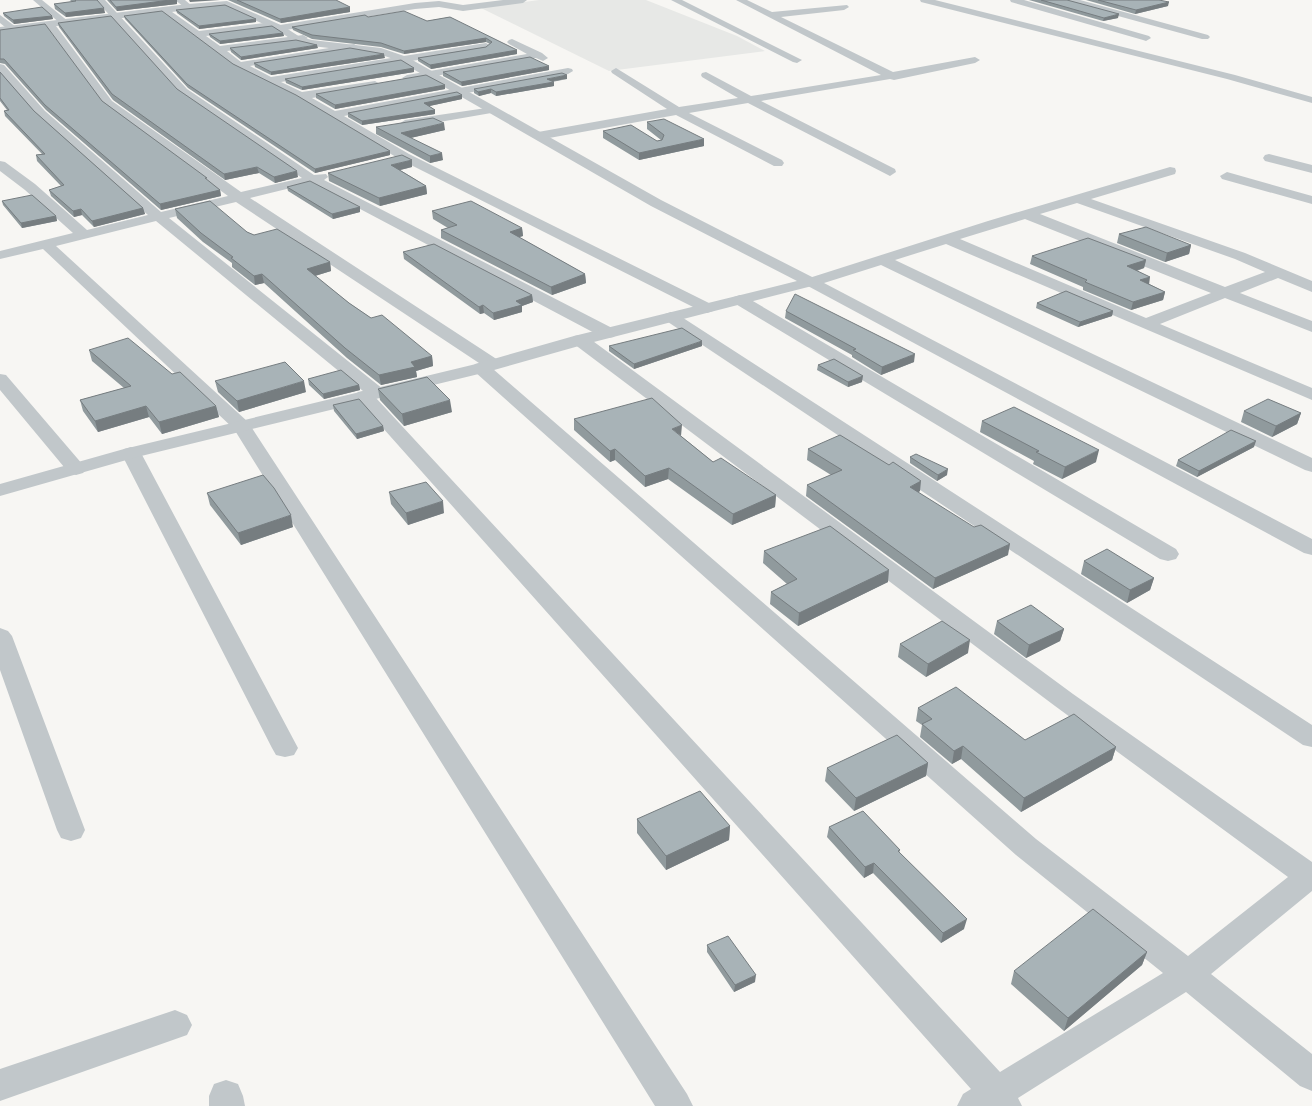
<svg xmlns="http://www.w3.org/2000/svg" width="1312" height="1106" font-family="'Noto Sans',sans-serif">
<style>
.built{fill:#e7e8e6}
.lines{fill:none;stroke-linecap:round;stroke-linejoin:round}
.minor{fill:#c1c7ca;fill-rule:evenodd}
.tertiary{fill:#c1c7ca;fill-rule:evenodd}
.wall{fill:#909a9d}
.shaded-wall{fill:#767d80}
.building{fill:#a8b3b7;stroke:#767d80}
</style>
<rect width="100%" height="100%" fill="#f7f6f3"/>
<path class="built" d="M539,0H646L737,36L765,51L609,71L481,8Z"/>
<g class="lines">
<path class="minor" d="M33,0H42L69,22L67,24H61Z
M96,0H105L187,89L314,175L326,174L328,177L324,180L614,329L616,333L614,337L608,338L602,337L311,183L250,198L498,360L501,364L498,368L493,369L1036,839L1188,956L1288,877L1055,706L574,344L572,340L574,336L580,335L586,336L1073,694L1312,862V891L1211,974L1312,1054V1091L1300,1086L1186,992L1018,1098L1022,1106H957L963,1094L971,1089L358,400L355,396L358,392L363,391L156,221L56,246L248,422L687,1094L693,1106H655L234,429L43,249L0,259V251L73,233L25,190L0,171V161L5,162L35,184L87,230L148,215L37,115L0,73V64L4,65L45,111L161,212L228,196L104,105L45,24L47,22H53L112,101L241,192L302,178L179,93ZM236,202L479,363L475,364L472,368L475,372L1016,855L1163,973L1000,1072L376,398L383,397L386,393L383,389L169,218Z
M175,0H185L193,7L188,10Z
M503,0H527L523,3L463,11L439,7L415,9L280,31L275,28L280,25L415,3L439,1L463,5Z
M671,0H682L802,60L797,63L793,62Z
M736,0H747L772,12L847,5L849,7L844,10L781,17L893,72L975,57L980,60L975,63L894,80L890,79L761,101L895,169L896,172L890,176L748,103L689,113L782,160L784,163L782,166H774L676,115L538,140L532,136L538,132L667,109L612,73L611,71L616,68L679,107L738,98L702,77L701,75L702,73L706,72L751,96L881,75Z
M1010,0H1024L1149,36L1151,38L1146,41L1143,40L1011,2Z
M1066,0H1080L1208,35L1210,37L1208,39H1202L1067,2Z
M165,7L199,31L272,22L277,25L272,28L206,36L220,46L303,35L308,38L303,41L227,51L241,62L354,44L359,47L354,50L250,66L271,77L486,43L491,46L486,49L281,82L302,92L375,81L380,84L375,87L312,98L335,111L568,68L572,69L573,71L568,74L344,116L409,154L713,305L715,308L713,311L707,313L701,311L401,160L297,98L235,67L162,12V8Z
M0,15L16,27V31H10L0,23Z
M512,39L542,53L548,58L543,61L536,58L407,81L402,78L407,75L527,54L509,44L507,42L509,40Z
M493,107L497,108L499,110L497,112L405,128L399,124L405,120Z
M1269,154L1312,165V173L1265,161L1263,158L1265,155Z
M1170,167L1175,168L1176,171L1175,174L1091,199L1245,253L1312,281V292L1278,278L1240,293L1312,321V332L1225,298L1160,324L1312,388V400L946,244L895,260L1312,458V472L1305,470L881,265L824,283L1312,539V555L1304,553L806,285L803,282L806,279L988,221ZM1077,203L1235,259L1265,272L1225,287L1040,214ZM1025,219L1211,293L1146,318L960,239Z
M1227,172L1312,196V204L1222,179L1220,176Z
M740,295L746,297L1176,549L1179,554L1176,559L1168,561L1160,559L734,303L732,300L734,297Z
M671,312L677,314L1312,725V747L1303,745L665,320L663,317L665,314Z
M0,374L6,375L83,465L86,469L83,473L76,475L69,473L0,390Z
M131,447L138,449L141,453L298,748L294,755L285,757L276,755L272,748L121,453L124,449Z
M0,628L8,631L12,636L85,830L81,838L71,841L61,838L57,830L0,670Z
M175,1010L187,1015L192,1025L187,1035L0,1101V1069Z
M226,1080L238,1084L243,1096L245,1106H209V1096L214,1084Z"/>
<path class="tertiary" d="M920,0H935L1235,75L1312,97V103L1227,79L921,2Z
M227,1L283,26L300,37L312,40L381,48L407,57L661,200L816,279L819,282L816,285L586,344L487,372L137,457L0,496V484L124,449L476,364L574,336L797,281L651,206L399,61L379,54L312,46L294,41L277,30L226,7L188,10L0,33V27L188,4Z"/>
</g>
<path class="wall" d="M70,0H97L105,13L66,17L55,9L54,4L72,2Z
M107,0H177V4L117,11Z
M228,0H336L350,12L281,23Z
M1029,0H1067L1118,18L1103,21Z
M1086,0H1159L1168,6L1135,14Z
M176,10L256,22L199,29L177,13Z
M3,13L52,16L53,19L14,24L4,16Z
M124,16L233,64L390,155L315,173L188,88L125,19Z
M368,17L427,21L450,17L517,54L431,69L418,61V58L486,47L490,44L486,42L404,54L381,47L312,39L293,30L292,27Z
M58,23L177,89L298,177L275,183L259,173L225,180L113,100L59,27Z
M0,30L102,101L208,181L220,190L221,196L161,210L46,110L5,64L0,63Z
M283,33L284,36L220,44L210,37L209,34Z
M230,48H318L241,60L231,52Z
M385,58L271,75L255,67L254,63Z
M414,68V72L302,90L286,83L285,79Z
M549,70L462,86L443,76V72Z
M0,72L34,111L143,208L145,214L94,227L82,215L74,217L51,196L49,190L61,186L37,161L36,155L42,154L5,116L4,111L7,110L0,101Z
M567,79L552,82L554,86L496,96L491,93L479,96L474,93V89Z
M445,85V89L335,109L316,98V94Z
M462,95V99L429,106L435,110V114L362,125L348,117V113Z
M647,122L704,146L639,160L603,138V131L657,141L661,140L647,129Z
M376,127L445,130L410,138L443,160L430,163L376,134Z
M412,167L400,170L426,186L427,194L380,206L329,181L328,173Z
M287,187L360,207V212L333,219L288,191Z
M2,201L56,216L57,221L22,228L3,205Z
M175,209L247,232L254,235L330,262L331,271L315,276L349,303L371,318L432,356L433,366L416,371L417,377L381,385L347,358L264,283L255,285L232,267V263L203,242L177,218Z
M432,211L522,228L523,236L519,237L585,274L586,283L552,295L441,238V230L448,228L433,219Z
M1119,234L1191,245L1189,254L1165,262L1117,243Z
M403,252L532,295L533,302L522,306V312L494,320L484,313L480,314L404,259Z
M1032,256L1146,260L1144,268L1137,271L1149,284L1165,292L1163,300L1131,310L1083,290V287L1030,264Z
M1037,303L1113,311L1112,316L1078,327L1036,308Z
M786,311L914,362L881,375L852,357V355L785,318Z
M609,346H702L634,369L609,351Z
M89,350L172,374L216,406L219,417L162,434L149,417L98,432L83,411L80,400L124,388L92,361Z
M818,365L862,382L848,387L817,370Z
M308,379L359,385L360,390L324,399L309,385Z
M215,381L306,392L239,412L218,392Z
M378,389L452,412L404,426L380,400Z
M333,405L383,426L384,431L357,439L334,411Z
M1244,411L1301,413L1297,424L1272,437L1241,422Z
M574,419L681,436L713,462L776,495L775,507L732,525L668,479L645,487L615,460L610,462L574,430Z
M982,421L1096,462L1062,479L1033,464L1034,461L980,432Z
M1254,447L1197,477L1176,466L1178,460Z
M808,449L920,491L918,492L1008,555L933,589L806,496L807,485L831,475L807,460Z
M910,457L947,475L937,481L910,463Z
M389,492L444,513L408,525L391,504Z
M207,493L293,527L241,545L210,505Z
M764,551L888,582L798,626L770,604L771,592L787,584L763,563Z
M1084,561L1154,578L1150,590L1127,603L1081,574Z
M997,621L1064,629L1060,641L1026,658L994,634Z
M900,644L968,653L926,677L898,657Z
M918,708L1025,740L1116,747L1112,760L1021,812L961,759L952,764L920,737L922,725L916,721Z
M928,763L926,776L854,811L825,781L827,768Z
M637,819L730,826L729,840L666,870L637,833Z
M829,827L900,850L899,853L964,929L941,943L873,873L864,878L827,837Z
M707,945L755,982L734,992L707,952Z
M1147,952L1142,965L1064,1031L1011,984L1014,971Z"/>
<path class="shaded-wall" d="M170,0H177V4L117,11L116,7Z
M189,0H220L190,2Z
M1169,2L1168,6L1135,14L1136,10Z
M350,7V12L281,23L280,19Z
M104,8L105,13L66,17L65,13Z
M1119,14L1118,18L1103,21L1104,18Z
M52,16L53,19L14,24L13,20Z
M256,19V22L199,29V26Z
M283,33L284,36L220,44V41Z
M486,38V42L404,54V51Z
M317,45L318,48L241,60V57Z
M517,50V54L431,69L430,65Z
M384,54L385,58L271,75V72Z
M549,66V70L462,86L461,82Z
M414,68V72L302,90V87Z
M567,75V79L547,82V79Z
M554,82V86L496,96V92Z
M445,85V89L335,109V105Z
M491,89V93L479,96L478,92Z
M462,95V99L425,107L424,103Z
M435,110V114L362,125V121Z
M444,123L445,130L402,140L401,133Z
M704,139V146L639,160V153Z
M390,151V155L315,173V169Z
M442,153L443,160L430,163V156Z
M412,160V167L392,172L391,165Z
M257,167L259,173L225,180L224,174Z
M297,171L298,177L275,183L274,177Z
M426,186L427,194L380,206L379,198Z
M220,190L221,196L161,210L160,204Z
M360,207V212L333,219L332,214Z
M143,208L145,214L94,227L92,221Z
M81,209L82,215L74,217L73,211Z
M56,216L57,221L22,228L21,223Z
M522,228L523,236L510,240V232Z
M1191,245L1189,254L1165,262L1167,253Z
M1146,260L1144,268L1125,274L1127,266Z
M330,262L331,271L308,278L307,269Z
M262,274L264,283L255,285L254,276Z
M585,274L586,283L552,295L551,287Z
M1150,277L1149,285L1140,280Z
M1165,292L1163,300L1131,310L1133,302Z
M532,295L533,302L522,306V312L494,320L493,313L516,301Z
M483,305L484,313L480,314L479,307Z
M1113,311L1112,316L1078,327L1080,322Z
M702,341V346L634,369V364Z
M915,354L914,362L881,375L882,367Z
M432,356L433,366L416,371L417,377L381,385L379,375L411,362Z
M863,376L862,382L848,387V382Z
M304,381L306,392L239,412L237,401Z
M359,385L360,390L324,399L323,394Z
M450,400L452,412L404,426L402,414Z
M146,406L149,417L98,432L95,421Z
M216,406L219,417L162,434L159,422Z
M1301,413L1297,424L1272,437L1276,426Z
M682,425L681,436L672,429Z
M383,426L384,431L357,439L356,434Z
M1256,441L1254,447L1197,477L1199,471Z
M615,449V460L610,462V451Z
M1099,450L1096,462L1062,479L1065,467Z
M669,468L668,479L645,487V476Z
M948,469L947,475L937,481L938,475Z
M921,481L920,491L909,498L910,487Z
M776,495L775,507L732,525L733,514Z
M443,501L444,513L408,525L406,513Z
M291,515L293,527L241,545L238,533Z
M1010,544L1008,555L933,589L935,578Z
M889,570L888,582L798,626L799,613Z
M1154,578L1150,590L1127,603L1130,590Z
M1064,629L1060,641L1026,658L1029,645Z
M970,640L968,653L926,677L928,664Z
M963,746L961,759L952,764L954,751Z
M1116,747L1112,760L1021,812L1024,798Z
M928,763L926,776L854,811L856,798Z
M730,826L729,840L666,870V856Z
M874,863L873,873L864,878L865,867Z
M967,919L964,929L941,943L943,933Z
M1147,952L1142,965L1064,1031L1068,1018Z
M756,975L755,982L734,992L735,985Z"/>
<path class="building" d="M75,0H97L104,8L65,13L54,4L76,1Z
M110,0H170L116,7Z
M237,0H336L350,7L280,19Z
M1041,0H1067L1119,14L1104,18Z
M1098,0H1159L1169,2L1136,10Z
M225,5L256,19L199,26L176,10Z
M42,7L52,16L13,20L3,13Z
M162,11L233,64L296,95L390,151L315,169L187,84L124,16Z
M404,11L427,21L450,17L517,50L430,65L418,58L486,47L492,42L486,38L404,51L381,43L312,35L292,27L365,15L368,17Z
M111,16L177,89L297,171L274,177L257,167L224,174L112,94L58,23Z
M45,24L102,101L207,178H205L220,190L160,204L45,105L4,59H0V30Z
M272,26L283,33L220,41L209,34Z
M296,40L317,45L241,57L230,48Z
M350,48L384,54L271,72L254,63Z
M530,57L549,66L461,82L443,72Z
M401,60L414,68L302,87L285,79Z
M0,72L34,111L143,208L92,221L81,209L73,211L49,190L64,185L36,155L45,154L4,111L9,110L0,98Z
M562,73L567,75L547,79L554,82L496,92L491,89L478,92L474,89Z
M426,75L445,85L335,105L316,94Z
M457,92L462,95L424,103L435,110L362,121L348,113Z
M433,118L444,123L401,133L442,153L430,156L376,127Z
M664,119L704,139L639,153L603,131L631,125L657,141L662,140L664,135L647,122Z
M402,155L412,160L391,165L426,186L379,198L328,173Z
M310,181L360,207L332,214L287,187Z
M32,195L56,216L21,223L2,201Z
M210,201L247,232L254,235L277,229L330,262L307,269L349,303L371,318L382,315L432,356L411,362L415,367L379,375L345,348L262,274L254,276L231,258L233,257L201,233L175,209Z
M471,201L522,228L510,232L585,274L551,287L441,230L457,225L432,211Z
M1146,227L1191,245L1167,253L1119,234Z
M1088,238L1146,260L1127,266L1150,277L1140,280L1165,292L1133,302L1085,282L1087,280L1032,256Z
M434,244L532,295L516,301L522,305L493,313L483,305L479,307L403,252Z
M1066,291L1113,311L1080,322L1037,303Z
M795,294L915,354L882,367L853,350L856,349L786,311Z
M682,328L702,341L634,364L609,346Z
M128,338L172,374L180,372L216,406L159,422L146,406L95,421L80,400L131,386L89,350Z
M834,359L863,376L848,382L818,365Z
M285,362L304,381L237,401L215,381Z
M341,370L359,385L323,394L308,379Z
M427,377L450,400L402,414L378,389Z
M652,398L682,425L672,429L713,462L721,458L776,495L733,514L669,468L645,476L615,449L610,451L574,419Z
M359,399L383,426L356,434L333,405Z
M1268,399L1301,413L1276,426L1244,411Z
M1014,407L1099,450L1065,467L1036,452L1039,451L982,421Z
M1231,430L1256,441L1199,471L1178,460Z
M840,435L889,465L893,462L921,481L910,487L974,527L981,525L1010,544L935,578L807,485L842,470L808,449Z
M916,454L948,469L938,475L910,457Z
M263,475L274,488L291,515L238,533L207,493Z
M426,482L443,501L406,513L389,492Z
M830,526L889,570L799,613L771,592L797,579L764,551Z
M1107,549L1154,578L1130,590L1084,561Z
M1031,605L1064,629L1029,645L997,621Z
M942,621L970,640L928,664L900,644Z
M956,687L1025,740L1074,714L1116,747L1024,798L963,746L954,751L922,724L932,719L918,708Z
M897,735L928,763L856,798L827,768Z
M700,791L730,826L666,856L637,819Z
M863,811L900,850L898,851L967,919L943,933L874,863L865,867L829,827Z
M1093,909L1147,952L1068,1018L1014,971Z
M728,936L756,975L735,985L707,945Z"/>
</svg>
